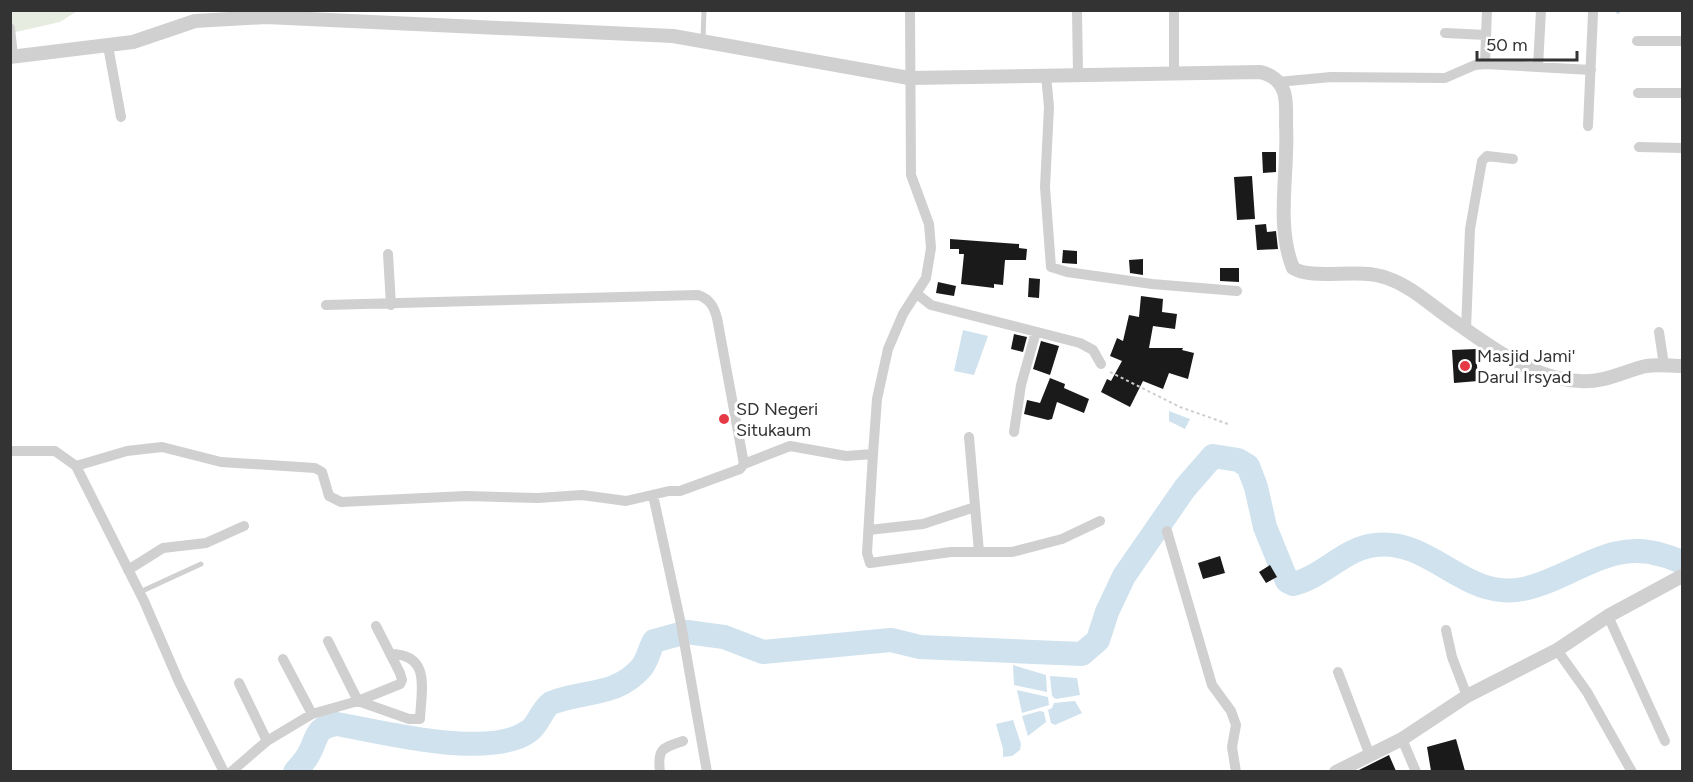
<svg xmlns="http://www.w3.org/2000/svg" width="1693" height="782" font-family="Figtree,sans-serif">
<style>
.green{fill:#e6ecdf}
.water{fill:#cfe2ee}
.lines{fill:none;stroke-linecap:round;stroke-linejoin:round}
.stream{stroke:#cfe2ee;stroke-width:4}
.river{stroke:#cfe2ee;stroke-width:24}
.building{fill:#1a1a1a}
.path{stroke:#cdcdcd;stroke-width:2;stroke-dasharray:3 3;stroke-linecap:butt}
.service{stroke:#d0d0d0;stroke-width:5}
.minor{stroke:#d0d0d0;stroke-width:10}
.tertiary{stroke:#d0d0d0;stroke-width:14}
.poi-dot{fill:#e63946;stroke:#fff;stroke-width:2}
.labels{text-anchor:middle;stroke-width:6;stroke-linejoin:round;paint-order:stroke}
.poi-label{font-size:18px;fill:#333;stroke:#fff;text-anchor:start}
</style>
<rect width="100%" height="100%" fill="#fff"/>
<path class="green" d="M10,11H77L60,22L11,33Z"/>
<path class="water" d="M963,330L988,336L974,375L954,371Z
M1169,411L1190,419L1185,429L1169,421Z
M1013,665L1046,675L1047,692L1014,685Z
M1050,676L1077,678L1080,695L1056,699L1052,696Z
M1017,690L1048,697L1049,705L1022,713Z
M1075,701L1082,713L1055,725L1051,723L1048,710L1052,708L1054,703Z
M1040,711L1044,712L1046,722L1028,736L1022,716Z
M1013,720L1021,744L1020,750L1012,756L1003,757V749L996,724Z"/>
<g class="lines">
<path class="stream" d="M1618,12V10"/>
<path class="river" d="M295,772C299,767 304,762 307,757C318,740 313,727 337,724C382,732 490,760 529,731C539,724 541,710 551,703C583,690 617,697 642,667C648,659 649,650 654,641L687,632L724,637L763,652L891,640L920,647L1082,654L1098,640L1107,612L1124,576L1185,488L1213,456L1238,460L1248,466L1256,487L1265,527L1287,581L1293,584C1323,577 1345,548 1375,545C1432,538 1464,601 1523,589C1572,579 1609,538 1662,555C1669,557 1677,559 1682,563"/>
</g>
<path class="building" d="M1262,152H1276V172L1263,173Z
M1252,176L1255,219L1237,220L1234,177Z
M1266,224L1267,232L1276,231L1278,249L1257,250L1255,225Z
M950,239L1019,244V248L1027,249L1026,260H1005L1003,285L994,284V288L961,284L964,254H959V249H950Z
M1063,250L1077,251V264L1062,263Z
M1143,259V275L1130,273L1129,260Z
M1220,268H1239V282L1220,281Z
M1029,278L1040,279L1039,298L1028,297Z
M938,282L956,286L954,296L936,293Z
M1141,296L1163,299L1162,312L1177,314L1175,329L1153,326L1149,348H1183L1182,350L1194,353L1188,379L1169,373L1163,389L1143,381L1130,407L1101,392L1107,379L1111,381L1122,361L1110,356L1117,338L1123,341L1129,315L1139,317Z
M1014,334L1027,337L1023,352L1011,349Z
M1041,341L1059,346L1050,375L1033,369Z
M1476,349L1478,381L1454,383L1452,350Z
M1050,378L1065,384L1064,388L1089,399L1084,413L1057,402L1052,419L1048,420L1024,414L1027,400L1040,403Z
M1220,556L1225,573L1203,579L1198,563Z
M1270,565L1277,577L1266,583L1259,572Z
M1456,739L1465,771H1431L1427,747Z
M1389,755L1396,771H1357Z"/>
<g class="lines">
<path class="path" d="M1110,372L1180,407L1228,424"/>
<path class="service" d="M703,39L704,10
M140,592L201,564"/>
<path class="minor" d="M1077,10L1078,74
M10,28L13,56
M1445,33L1486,35
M1637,41H1682
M108,46L121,117
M1485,64L1487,10
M1538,67L1541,10
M1174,73V10
M1046,75L1049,107L1045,187L1051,267L1067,272L1152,284L1237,291
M1278,82L1331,77L1445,78L1475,65L1485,64L1591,70
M1638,93H1682
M1588,126L1593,13
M1639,147L1682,148
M388,254L391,305
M917,294L931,305L1080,343L1093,350L1101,364
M326,305L698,295C710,299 714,307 717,318L744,464
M1466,329L1470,229L1482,161L1487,156L1513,159
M1659,332L1664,365
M1014,432L1021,385L1036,332
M969,437L979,552
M10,451H55L76,466L144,601L179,682L224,772
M873,454L867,553L870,563L951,552H1012L1062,539L1100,521
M76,466L127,451L162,447L221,462L315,468L322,472L329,496L341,502L466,496L538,498L582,495L626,501L669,491H680L740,469L744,464L790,446L846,456L873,454L877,399L888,349L903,314L926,278L931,248L929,224L911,175L910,10
M653,495L681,624L707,772
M869,530L923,524L975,507
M1167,531L1212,685L1231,711L1236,725L1232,747L1236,772
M128,570L163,548L206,543L244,526
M1608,616L1665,741
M1446,630L1452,657L1467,696
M328,641L358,701L409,719H420C421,691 432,654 390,654
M1557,650L1587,692L1632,772
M283,659L312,714
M1338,672L1369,753
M1402,739L1416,772
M267,741L312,714L358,701L400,684L402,680L400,673L376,626
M231,772L267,741L239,683
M660,772C657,748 663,748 683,741"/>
<path class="tertiary" d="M10,57L133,42L195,21L266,17L673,36L909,78L1260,72C1271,74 1280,81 1284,92C1287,102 1286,114 1286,124C1289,171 1275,224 1293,268C1313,281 1359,267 1387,278C1413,287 1429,304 1451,319C1489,346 1532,379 1580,381C1604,383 1624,371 1646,366C1658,364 1671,366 1682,366
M1336,772L1402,739L1467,696L1557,650L1608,616L1682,576"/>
</g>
<g class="poi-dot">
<circle cx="1465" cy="366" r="6"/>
<circle cx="724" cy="419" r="6"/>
</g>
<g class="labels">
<g class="poi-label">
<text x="1477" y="362">Masjid Jami'<tspan x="1477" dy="21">Darul Irsyad</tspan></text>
<text x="736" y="415">SD Negeri<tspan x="736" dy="21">Situkaum</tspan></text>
</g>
</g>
<rect width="1693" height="782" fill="none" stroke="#333333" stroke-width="24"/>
<path d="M1477 51v9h100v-9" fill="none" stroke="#333333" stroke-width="3"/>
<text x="1486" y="51" font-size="18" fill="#333333" stroke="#ffffff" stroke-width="4.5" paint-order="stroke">50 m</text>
</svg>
